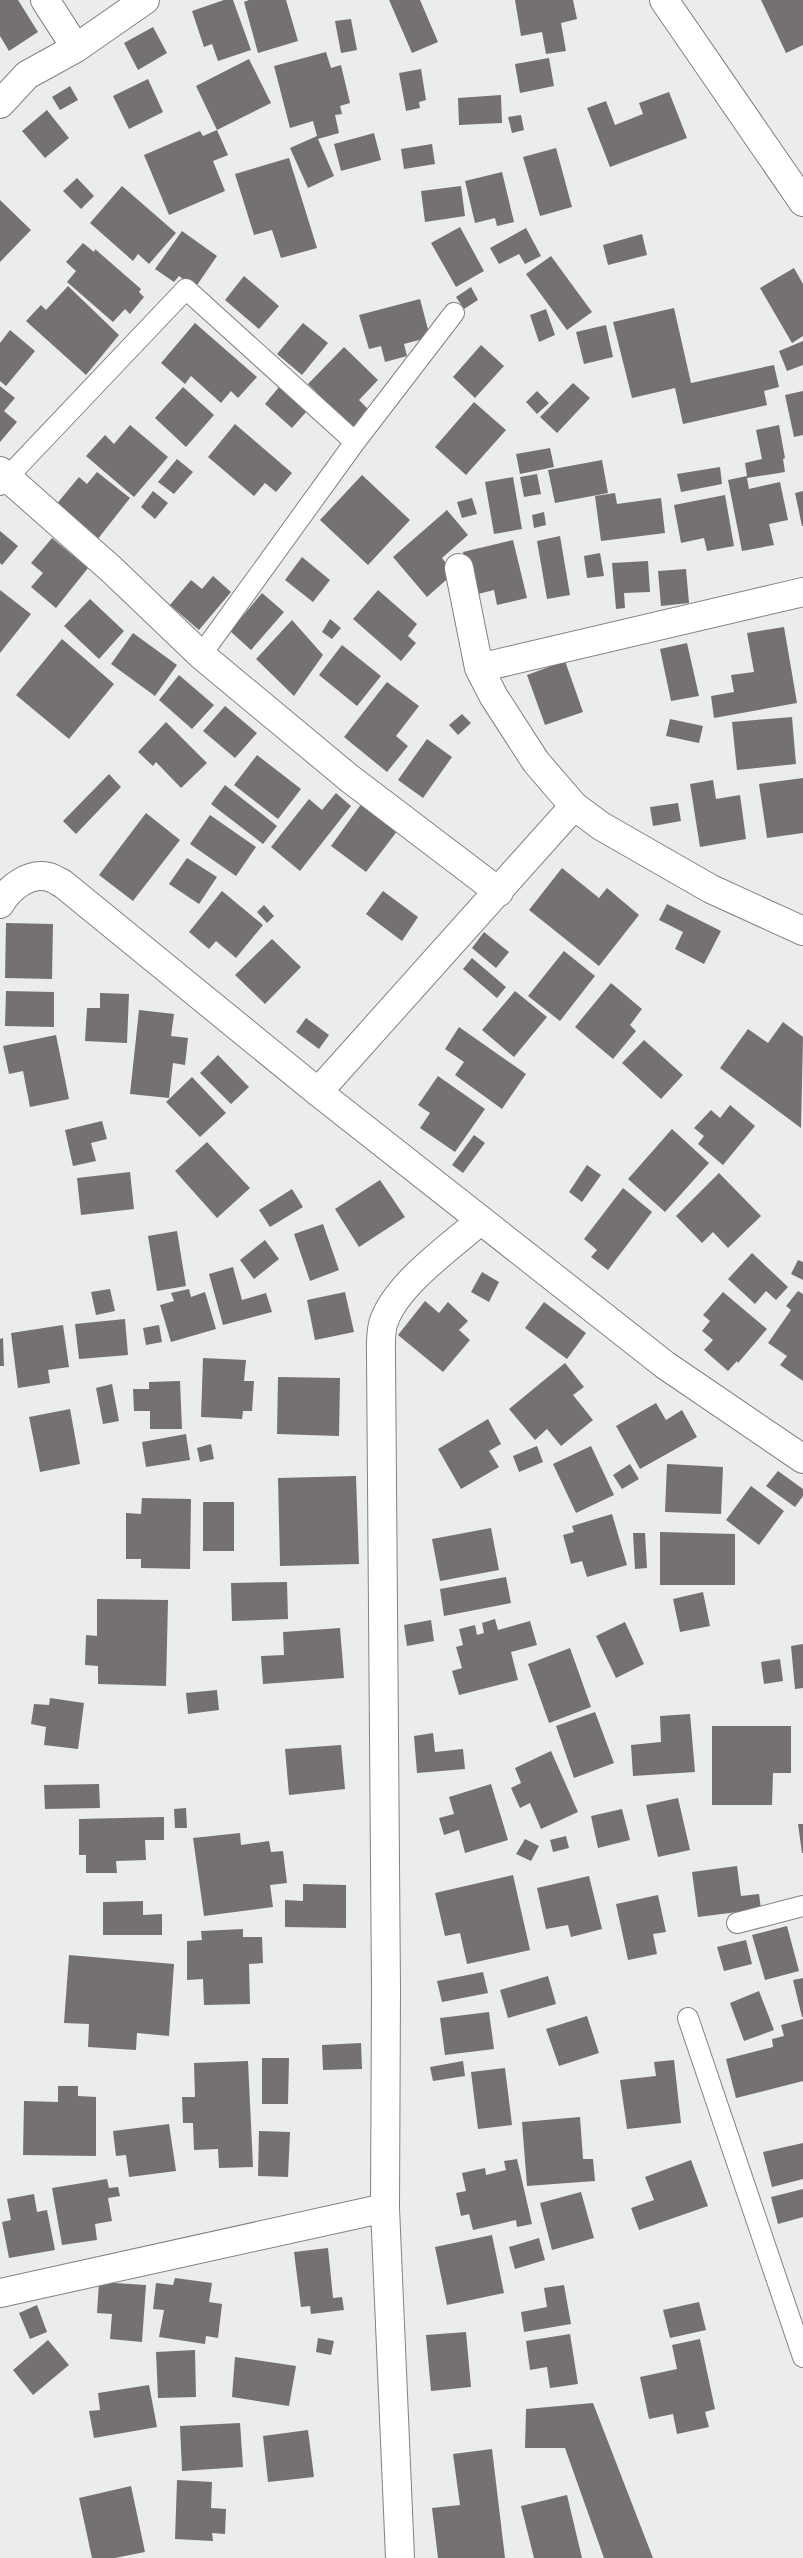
<svg xmlns="http://www.w3.org/2000/svg" width="803" height="2558" font-family="Georgia,serif">
<style>
.building{fill:#747170}
.lines{fill:none;stroke-linecap:round;stroke-linejoin:round}
.service-casing{stroke:#818284;stroke-width:22}
.minor-casing{stroke:#818284;stroke-width:30}
.service{stroke:#fff;stroke-width:20}
.minor{stroke:#fff;stroke-width:28}
</style>
<rect width="100%" height="100%" fill="#ebecee"/>
<path class="building" d="M0,0H18L38,32L9,51L0,36Z
M224,0H233L251,50L218,61L212,44L204,47L192,11Z
M249,0H286L298,41L258,53L244,2Z
M389,0H420L438,42L412,53Z
M515,0H573L577,19L561,23L566,51L546,54L542,32L521,36Z
M761,0H803V45L786,53Z
M351,19L357,50L341,53L335,21Z
M153,27L167,53L138,70L124,43Z
M326,52L331,68L341,65L350,103L340,106L342,114L335,115L339,133L318,139L334,176L308,188L290,148L317,136L313,121L290,128L274,66Z
M549,58L554,86L520,93L515,64Z
M249,59L271,103L217,130L196,86Z
M421,69L426,100L419,102L420,108L406,111L399,73Z
M148,79L163,112L129,129L113,96Z
M70,86L78,100L60,110L52,97Z
M669,92L687,138L610,167L587,108L606,101L615,125L643,114L639,103Z
M501,95L502,123L459,125L458,98Z
M47,110L69,138L45,158L22,131Z
M521,115L524,130L512,133L508,117Z
M217,130L228,155L213,161L225,191L169,215L144,155L200,131L203,136Z
M374,133L381,160L341,171L334,144Z
M432,144L435,164L404,169L401,149Z
M556,148L572,207L540,216L523,157Z
M289,158L317,248L281,258L272,230L254,235L235,174Z
M502,172L514,222L497,226L495,218L475,223L465,181Z
M77,178L94,196L81,209L63,191Z
M122,186L176,233L149,264L138,254L133,261L90,223Z
M461,186L465,216L425,222L421,191Z
M0,200L31,230L0,262Z
M460,227L484,271L456,287L431,243Z
M526,228L541,256L525,264L519,254L499,264L490,248Z
M182,231L217,256L195,288L179,276L174,282L155,269Z
M642,234L647,255L608,265L603,245Z
M83,243L94,252L95,249L141,289L139,292L144,297L130,314L125,309L113,322L67,282L76,271L66,262Z
M551,256L592,312L567,330L526,274Z
M794,268L803,284V336L792,343L760,288Z
M244,276L279,306L259,329L225,300Z
M68,286L119,335L86,375L26,321L41,305L46,310Z
M471,287L478,300L464,309L456,297Z
M420,299L430,337L404,344L407,356L385,362L381,346L369,349L359,315Z
M674,308L691,383L774,365L779,387L764,391L767,405L683,424L675,388L632,398L613,322Z
M546,309L555,335L539,342L530,315Z
M195,323L257,377L238,398L231,391L221,403L191,376L185,384L161,363Z
M303,323L328,343L302,375L277,354Z
M606,325L613,357L584,364L576,332Z
M10,330L35,351L6,386L0,381V343Z
M803,341V365L787,371L779,351Z
M481,345L504,366L475,398L453,377Z
M344,347L378,380L359,400L369,410L353,428L308,384Z
M573,383L590,398L557,433L540,417Z
M0,386L15,398L4,411L17,422L0,442Z
M183,387L214,415L186,447L155,418Z
M279,387L307,411L292,428L265,404Z
M537,391L549,403L537,414L526,402Z
M803,391V435L794,437L785,395Z
M474,402L506,430L466,475L435,447Z
M235,424L292,473L276,492L265,483L254,496L208,457Z
M130,425L168,457L134,497L86,456L105,435L114,444Z
M779,425L785,458L783,459L785,472L747,478L749,489L780,482L788,520L769,524L774,545L742,551L728,480L747,476L745,463L762,459L756,430Z
M550,448L554,467L520,474L516,454Z
M177,459L193,472L174,494L158,482Z
M602,460L608,493L555,503L548,470Z
M720,467L722,484L681,492L677,474Z
M97,472L130,498L97,540L55,506L79,477L87,484Z
M537,474L541,494L524,497L520,477Z
M362,475L410,520L368,565L320,520Z
M513,477L522,529L494,534L485,482Z
M153,491L168,503L155,519L141,507Z
M803,491V526H802L795,493Z
M615,493L617,504L661,498L665,533L601,541L595,496Z
M725,495L734,546L707,551L704,538L681,543L674,505Z
M472,498L477,514L462,518L457,502Z
M447,510L468,535L442,558L454,573L427,597L393,557Z
M544,512L546,525L534,528L532,515Z
M0,531L18,546L2,565L0,563Z
M560,536L570,595L547,599L537,541Z
M52,538L88,568L56,608L31,587L43,573L31,563Z
M513,540L527,598L497,605L494,590L474,595L463,552Z
M600,553L604,576L587,578L584,556Z
M302,557L330,580L313,602L285,580Z
M648,561L650,592L624,593L625,608L616,609L612,563Z
M686,569L689,603L661,606L658,571Z
M213,576L231,592L199,630L170,605L191,580L202,589Z
M0,590L31,614L0,653Z
M378,590L417,624L408,636L416,643L401,661L353,619Z
M262,593L284,612L251,650L230,631Z
M90,599L124,631L99,659L64,626Z
M330,619L341,628L332,639L322,632Z
M292,620L323,655L294,696L256,659Z
M784,627L797,703L714,718L711,696L734,692L731,675L754,672L747,633Z
M133,633L177,665L155,696L111,664Z
M62,639L114,684L69,739L16,695Z
M687,643L699,696L671,701L660,649Z
M342,645L381,676L357,706L319,675Z
M565,661L583,712L545,725L527,675Z
M179,675L214,705L192,729L159,700Z
M387,682L419,706L396,736L408,746L387,772L344,737Z
M225,706L257,733L235,758L203,731Z
M462,714L471,723L458,735L449,725Z
M792,717L796,764L737,770L732,722Z
M670,719L703,726L699,743L666,736Z
M166,722L207,763L181,788L156,762L153,766L138,752Z
M427,739L452,757L423,798L398,780Z
M257,755L301,789L278,819L234,785Z
M109,774L121,787L76,834L63,821Z
M803,778V833L767,838L759,784Z
M713,780L716,799L740,795L746,839L700,847L690,784Z
M225,785L277,826L263,844L211,804Z
M336,793L351,806L300,871L271,847L309,799L322,810Z
M362,803L398,830L366,872L331,846Z
M678,803L681,821L653,826L650,807Z
M146,813L180,840L133,901L99,875Z
M210,815L256,847L236,876L190,844Z
M187,858L217,877L199,904L169,884Z
M562,868L599,898L607,888L639,915L599,966L529,910Z
M222,891L263,925L236,958L216,941L209,949L189,932Z
M383,891L418,917L402,941L366,914Z
M667,904L721,931L704,964L675,949L683,932L659,920Z
M264,905L274,916L267,923L257,912Z
M6,923L53,924L52,979L5,978Z
M484,932L509,952L496,968L472,948Z
M272,939L301,967L265,1004L235,975Z
M564,951L595,976L560,1021L528,996Z
M472,958L506,987L497,998L463,969Z
M611,983L642,1009L630,1025L636,1031L613,1059L575,1027Z
M6,991L54,992V1027L5,1026Z
M515,991L547,1017L514,1057L482,1030Z
M100,993L129,994L127,1043L85,1041L87,1008H100Z
M139,1010L174,1014L171,1036L188,1038L185,1065L173,1063L169,1098L130,1094Z
M306,1018L329,1035L319,1049L296,1032Z
M783,1022L803,1037L801,1128L720,1068L748,1029L768,1043Z
M459,1027L526,1074L502,1109L455,1075L464,1062L445,1049Z
M56,1035L69,1099L30,1107L23,1071L9,1074L3,1046Z
M644,1040L683,1075L661,1099L622,1063Z
M218,1055L249,1087L231,1104L200,1073Z
M438,1076L485,1109L455,1152L420,1128L430,1113L418,1105Z
M192,1077L226,1113L200,1137L166,1102Z
M730,1105L755,1126L723,1165L698,1144L704,1136L694,1128L711,1110L720,1118Z
M102,1121L107,1139L91,1143L96,1161L73,1166L65,1130Z
M672,1129L709,1163L665,1212L628,1179Z
M474,1135L485,1143L463,1173L452,1165Z
M207,1142L250,1188L217,1218L175,1171Z
M587,1165L601,1175L582,1202L569,1192Z
M130,1172L134,1209L81,1215L77,1178Z
M719,1173L761,1216L728,1248L713,1232L702,1243L676,1216Z
M380,1180L405,1217L359,1247L335,1209Z
M623,1188L652,1212L608,1270L591,1257L597,1250L584,1239Z
M292,1189L303,1207L270,1227L259,1210Z
M323,1224L339,1270L310,1281L294,1234Z
M177,1231L186,1286L157,1291L148,1236Z
M265,1240L279,1259L254,1279L240,1260Z
M752,1253L788,1287L776,1300L766,1291L755,1304L728,1279Z
M798,1260L803,1262V1280L791,1274Z
M233,1267L242,1300L266,1293L272,1312L223,1325L209,1274Z
M482,1272L499,1282L489,1302L471,1292Z
M110,1289L115,1311L96,1315L91,1292Z
M189,1289L191,1297L205,1292L216,1329L171,1342L160,1305L174,1301L171,1293Z
M798,1291L803,1294V1381L780,1365L787,1356L768,1343L791,1310L786,1306Z
M345,1292L354,1332L315,1340L307,1300Z
M723,1292L767,1329L738,1363L737,1361L728,1371L704,1350L713,1340L702,1331L710,1321L703,1315Z
M425,1301L439,1313L448,1302L468,1321L459,1330L470,1340L443,1372L398,1335Z
M544,1302L586,1333L567,1359L525,1328Z
M125,1319L128,1355L79,1359L75,1324Z
M63,1325L69,1367L48,1370L50,1383L18,1388L11,1333Z
M159,1325L162,1342L146,1345L143,1328Z
M3,1338L4,1366H0V1339Z
M203,1358L246,1360L244,1381H254L252,1411H243L242,1419L201,1417Z
M565,1363L584,1387L573,1395L593,1420L561,1446L547,1429L535,1440L509,1409Z
M278,1377L340,1378L339,1436L277,1434Z
M180,1381L182,1429H150V1411H134L133,1389H149V1382Z
M112,1384L119,1421L103,1424L96,1388Z
M656,1403L666,1420L682,1410L697,1437L640,1469L616,1426Z
M70,1409L80,1464L40,1472L29,1417Z
M488,1419L501,1444L489,1451L499,1467L461,1489L438,1449Z
M186,1434L190,1460L146,1467L142,1442Z
M211,1444L214,1459L200,1462L197,1448Z
M537,1446L543,1462L519,1472L513,1456Z
M591,1446L614,1495L576,1513L553,1464Z
M630,1464L639,1479L622,1489L613,1475Z
M667,1464L723,1467L721,1514L665,1512Z
M778,1471L803,1489V1496L795,1507L766,1486Z
M356,1476L359,1564L280,1566L278,1478Z
M751,1486L784,1511L759,1545L726,1520Z
M142,1498L191,1499L190,1569L141,1568V1559H126V1513L141,1514Z
M203,1502H234V1551H203Z
M612,1514L627,1565L587,1577L582,1561L571,1564L563,1535L574,1532L572,1526Z
M491,1528L499,1570L440,1581L432,1539Z
M660,1532L735,1534V1585H660Z
M633,1533H645L647,1568L635,1569Z
M506,1577L511,1603L444,1616L440,1589Z
M287,1582L288,1619L232,1621L231,1583Z
M703,1592L710,1626L680,1632L673,1599Z
M97,1599L168,1600L166,1686L98,1684V1666L85,1665L86,1635L97,1636Z
M495,1619L498,1630L530,1621L537,1645L511,1652L518,1680L459,1695L452,1671L462,1668L456,1647L463,1645L459,1629L475,1625L477,1635L484,1633L482,1623Z
M431,1620L434,1641L407,1646L404,1625Z
M625,1622L644,1664L616,1678L596,1636Z
M340,1628L344,1678L263,1684L261,1656L284,1655L283,1632Z
M803,1644V1688L795,1689L791,1646Z
M570,1648L591,1707L549,1723L528,1664Z
M780,1659L783,1681L764,1684L761,1662Z
M217,1690L219,1710L188,1714L186,1693Z
M50,1698L84,1703L78,1749L44,1745L46,1727L31,1724L34,1704L49,1705Z
M595,1712L614,1763L574,1778L556,1726Z
M690,1714L695,1772L633,1776L631,1745L661,1742L660,1716Z
M712,1726H791V1773H773L772,1805H712Z
M433,1733L435,1752L463,1749L465,1769L417,1773L414,1736Z
M341,1745L345,1789L289,1795L285,1749Z
M551,1751L578,1812L541,1829L530,1803L520,1808L511,1788L521,1783L515,1768Z
M99,1784L100,1808L45,1809L44,1785Z
M491,1784L508,1840L465,1853L459,1830L444,1835L439,1818L454,1814L449,1797Z
M678,1798L690,1850L658,1857L646,1805Z
M186,1808L187,1828H175L174,1809Z
M622,1809L630,1840L598,1848L591,1816Z
M164,1817V1840H145L146,1860L116,1861L117,1873H86V1855H79V1819Z
M798,1824H803V1853H802Z
M240,1833L241,1845L269,1841L271,1852L283,1851L287,1883L270,1885L273,1907L204,1916L193,1838Z
M566,1836L569,1848L553,1852L550,1840Z
M525,1839L539,1846L531,1861L516,1854Z
M737,1866L741,1896L759,1894L761,1909L698,1917L692,1872Z
M513,1875L530,1950L467,1964L460,1933L445,1936L435,1893Z
M589,1876L602,1929L571,1937L568,1925L546,1929L537,1888Z
M303,1884L346,1885V1928L285,1927V1900L303,1901Z
M658,1895L666,1932L653,1934L657,1954L628,1960L616,1904Z
M143,1901V1915L162,1914V1935H103V1902Z
M787,1926L799,1971L765,1980L752,1935Z
M243,1929V1937H262L263,1963L249,1964L250,2004L204,2005L203,1979L187,1980V1941L202,1940L201,1931Z
M746,1940L752,1964L724,1971L717,1947Z
M69,1955L174,1964L169,2036L137,2033L136,2050L88,2047L89,2024L64,2023Z
M483,1972L488,1993L442,2002L437,1981Z
M548,1976L556,2004L508,2018L500,1990Z
M803,1978V2017H802L793,1980Z
M759,1991L774,2030L744,2041L730,2003Z
M489,2012L494,2049L445,2055L440,2018Z
M587,2016L599,2053L559,2066L546,2029Z
M803,2019V2081L736,2098L726,2059L773,2047L772,2039L784,2036L781,2025Z
M361,2043L362,2069L323,2070L322,2045Z
M262,2058H289L288,2104H262Z
M674,2060L681,2123L627,2129L620,2080L656,2076L654,2062Z
M248,2061L253,2167L219,2168L218,2149L194,2150L193,2123H183L182,2097H195L194,2063Z
M463,2061L465,2076L433,2081L430,2067Z
M505,2068L512,2125L478,2129L471,2072Z
M58,2086H78V2096L96,2097V2156L23,2155L24,2101L58,2102Z
M580,2117L583,2159H593L595,2181L527,2186L522,2122Z
M169,2124L176,2171L129,2177L126,2155L116,2156L113,2131Z
M259,2131L290,2132L288,2177L258,2176Z
M803,2143V2179L772,2187L763,2152Z
M517,2159L532,2224L517,2227L516,2220L473,2230L469,2214L461,2216L456,2193L466,2191L462,2173L485,2168L486,2175L506,2170L504,2161Z
M691,2160L708,2206L639,2230L631,2208L654,2200L645,2177Z
M107,2179L109,2188L118,2187L120,2196L108,2198L112,2221L95,2224L97,2240L62,2245L52,2188Z
M803,2189V2217L778,2224L771,2197Z
M581,2192L594,2238L552,2250L540,2203Z
M34,2194L37,2212L47,2210L55,2250L9,2258L2,2222L11,2220L7,2199Z
M492,2235L504,2293L447,2305L435,2247Z
M539,2238L545,2260L515,2269L509,2247Z
M328,2248L333,2298L342,2297L344,2310L311,2314L310,2306L301,2307L294,2252Z
M175,2278L212,2283L209,2302L222,2304L218,2338L206,2336L205,2344L159,2337L164,2310L153,2309L156,2283L173,2285Z
M99,2282L146,2285L142,2342L110,2339L112,2314L97,2313Z
M564,2285L571,2324L524,2332L521,2312L547,2307L544,2288Z
M699,2302L706,2330L670,2338L663,2310Z
M37,2305L47,2332L30,2339L19,2313Z
M466,2332L471,2387L431,2391L426,2335Z
M570,2334L578,2384L550,2388L547,2367L530,2370L526,2341Z
M318,2338L334,2341L331,2355L316,2352Z
M700,2339L715,2409L705,2412L709,2427L677,2434L673,2414L649,2419L640,2377L677,2369L672,2345Z
M48,2340L69,2365L33,2395L13,2370Z
M195,2350L196,2397L158,2398L156,2352Z
M235,2357L296,2366L289,2406L232,2397Z
M149,2385L157,2427L94,2438L89,2411L100,2410L98,2393Z
M593,2403L653,2558H604L565,2448H525L526,2409Z
M240,2423L243,2467L182,2471L180,2426Z
M308,2430L314,2477L268,2482L263,2436Z
M492,2449L505,2558H438L432,2508L460,2505L453,2454Z
M177,2480L212,2482L211,2508L226,2509L225,2534L212,2533L213,2541L175,2539Z
M131,2486L145,2552L115,2558H92L79,2498Z
M567,2495L582,2558H534L521,2506Z"/>
<g class="lines">
<defs>
<path id="service" d="M0,485L186,289L355,442
M201,655L355,442L454,313
M737,1923L803,1906
M688,2018L803,2357"/>
<path id="minor" d="M45,0L76,48
M664,0L803,202
M0,104L27,75L76,48L145,0
M0,471L111,569L201,655L349,778L499,892
M459,568L479,668L494,697L536,762L574,806L601,826L711,889L803,931
M479,668L803,592
M0,904C9,888 29,872 49,877C53,878 59,882 63,884L318,1092L665,1365L803,1459
M318,1092L574,806
M0,2293L385,2208
M400,2558L385,2208L386,1990L381,1356C381,1345 380,1331 384,1321C397,1284 450,1247 480,1221"/>
</defs>
<use href="#service" class="service-casing"/>
<use href="#minor" class="minor-casing"/>
<use href="#service" class="service"/>
<use href="#minor" class="minor"/>
</g>
</svg>
